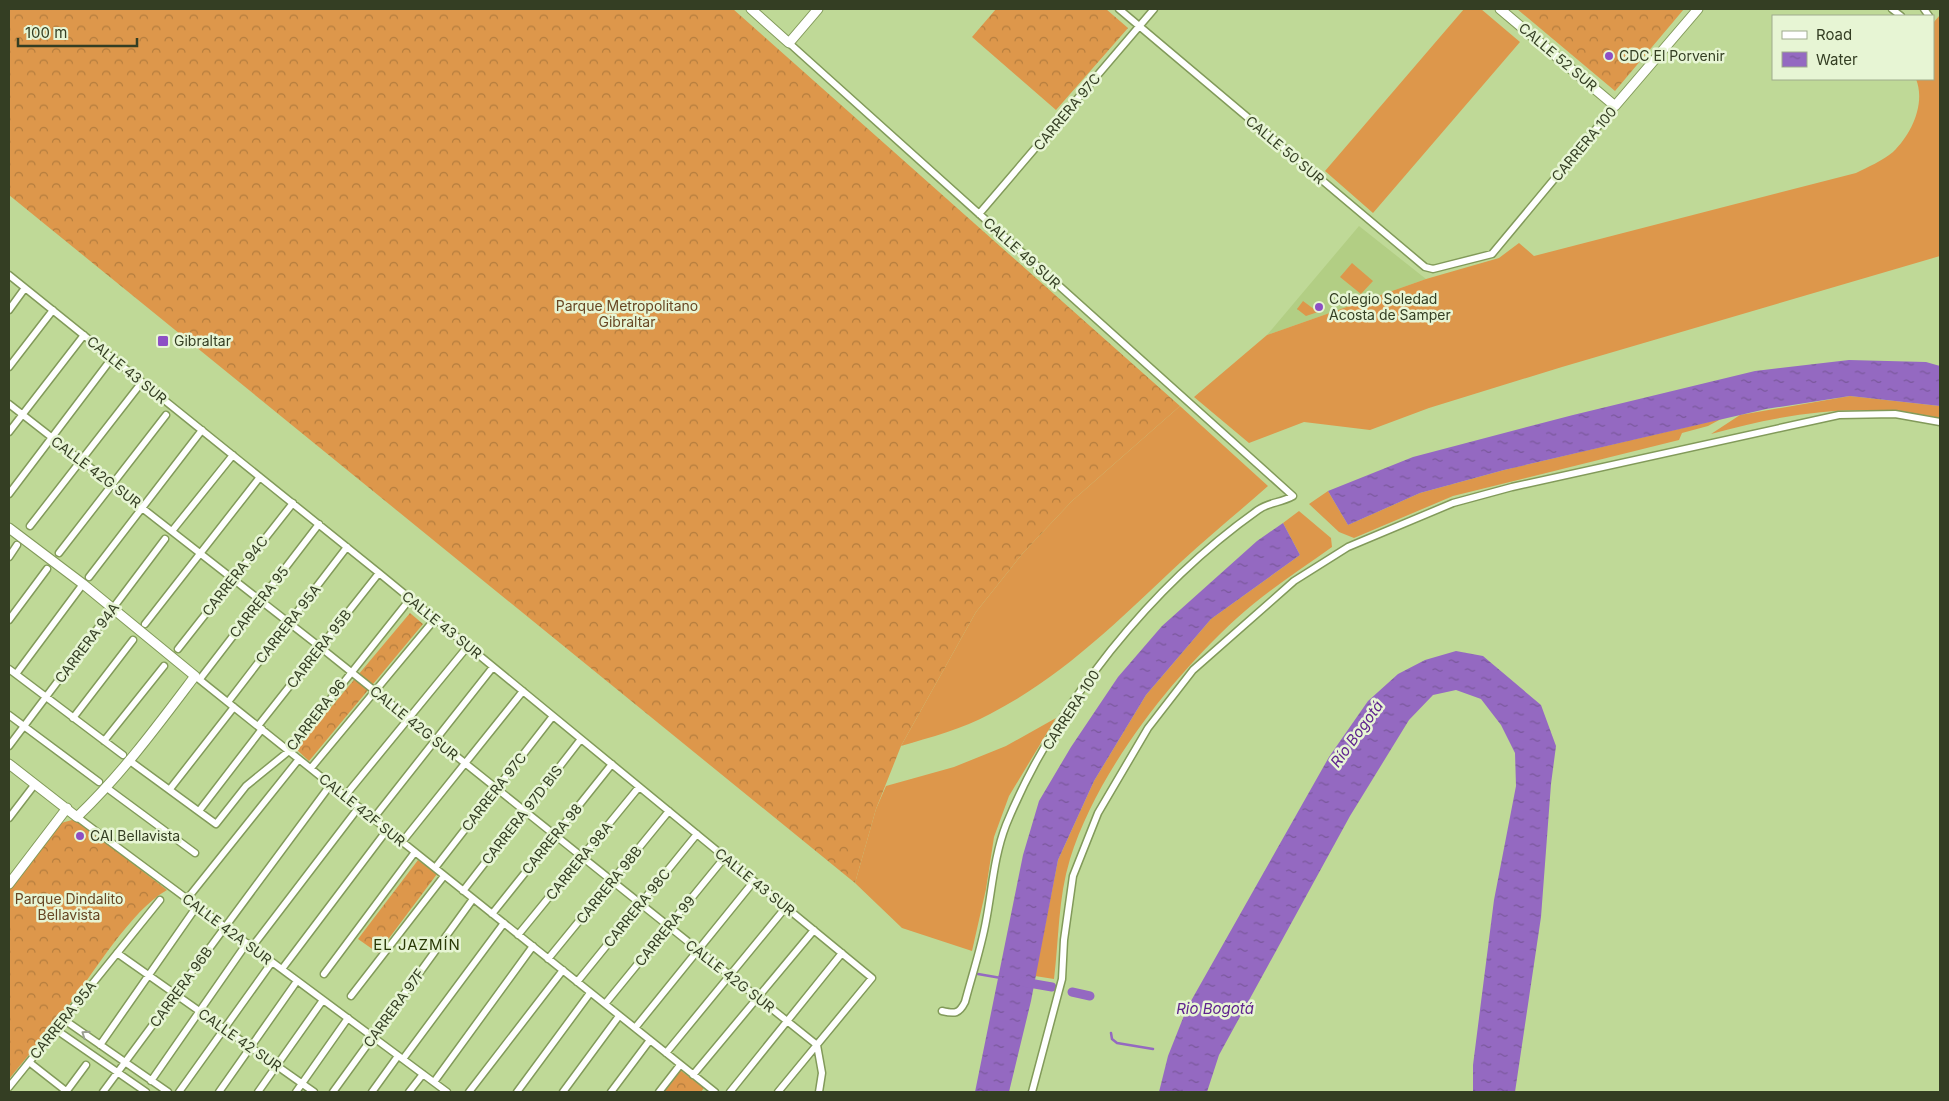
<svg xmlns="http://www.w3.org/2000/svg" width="1949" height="1101" font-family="Inter,sans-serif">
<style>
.built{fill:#b2ce84}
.grass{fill:#dd974b}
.forest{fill:url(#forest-crowns)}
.water{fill:url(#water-ripples)}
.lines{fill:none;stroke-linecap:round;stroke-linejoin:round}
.stream{stroke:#9469c1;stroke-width:2.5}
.canal{stroke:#9469c1;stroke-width:9}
.street-casing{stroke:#829a5a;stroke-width:9}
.secondary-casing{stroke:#829a5a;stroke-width:11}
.street{stroke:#fff;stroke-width:6}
.secondary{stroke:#fff;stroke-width:9}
.oneway{stroke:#9a9e91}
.poi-dot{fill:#8d4fc5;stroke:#e7f5d4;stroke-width:2}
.labels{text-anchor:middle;stroke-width:5;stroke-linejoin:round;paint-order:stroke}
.poi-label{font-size:14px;fill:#343e23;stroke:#e7f5d4;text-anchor:start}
.street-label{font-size:14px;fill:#343e23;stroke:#e7f5d4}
.park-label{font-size:14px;fill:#674623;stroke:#e7f5d4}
.water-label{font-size:15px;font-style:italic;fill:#5f238e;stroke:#e7f5d4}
.neighbourhood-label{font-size:15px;letter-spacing:1px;fill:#293806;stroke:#e7f5d4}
</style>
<defs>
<pattern id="forest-crowns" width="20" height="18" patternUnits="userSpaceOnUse" patternTransform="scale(1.25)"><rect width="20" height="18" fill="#dd974b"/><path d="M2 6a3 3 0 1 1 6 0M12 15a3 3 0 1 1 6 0" fill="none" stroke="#b47d3e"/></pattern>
<pattern id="water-ripples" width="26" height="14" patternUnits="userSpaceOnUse" patternTransform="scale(1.25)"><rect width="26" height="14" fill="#9469c1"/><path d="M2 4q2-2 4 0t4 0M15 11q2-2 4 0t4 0" fill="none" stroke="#7a589c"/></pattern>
</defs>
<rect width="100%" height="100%" fill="#bfd997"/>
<path class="built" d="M1359,226L1426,279L1267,335Z"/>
<path class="grass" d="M1464,9H1481L1520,42L1373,213L1325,171Z
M1940,15V256L1562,367L1429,408L1370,430L1304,422L1249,443L1194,397L1267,335L1426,279L1499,258L1519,243L1534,256L1856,173C1868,167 1882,161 1893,152C1911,135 1926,104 1916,79H1933V23Z
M1352,263L1373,281L1361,294L1340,277Z
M1850,396L1940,406V418C1863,401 1786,413 1711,434L1740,415Z
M1180,406L1268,486C1240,511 1210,535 1182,561C1123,616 1063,677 990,714C963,729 931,737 901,746L976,612L1023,553L1072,501Z
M1721,419L1708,426L1682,433L1679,440L1453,496L1354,538L1339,532L1309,504L1328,491L1348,525L1420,493L1504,470Z
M1299,511L1331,538L1332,547C1300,570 1267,591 1237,618C1171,678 1097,772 1070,859C1058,898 1059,939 1054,979L1035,976L1058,860L1094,781L1146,695L1211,619L1300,555L1283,523Z
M1056,718L1009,796L994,837L986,889L972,951L902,928L855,883L876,809L886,786L954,767L1006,746Z"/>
<path class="forest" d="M9,9H733L1180,406L1072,501L1023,553L976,612L901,746L876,809L855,883L9,195Z
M996,9H1106L1128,28L1056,110L972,37Z
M1517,9H1684L1615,91Z
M1303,301L1318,312L1306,316L1297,309Z
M410,613L423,624L309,761L296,749Z
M72,820H76L167,890C131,910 93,974 67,1008C49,1032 28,1055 9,1079V890L55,829L61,823Z
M418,860L437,874L378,953L358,939Z
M680,1070L704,1088L701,1092H663Z"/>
<path class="water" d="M1849,360L1926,362L1940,366V406L1850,396L1766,409L1504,470L1420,493L1348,525L1328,491L1413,457L1573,415L1755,371Z
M1283,523L1300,555L1211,619L1146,695L1094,781L1058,860L1031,1001L1009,1092H975L1023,855L1039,801L1071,747L1118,677L1162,626L1257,541Z
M1456,651L1483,656L1541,705L1556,746L1551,784L1541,917L1515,1092H1473V1065L1494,900L1516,786L1515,753L1501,725L1481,699L1456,690L1433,695L1409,720L1350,816L1219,1055L1207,1092H1159L1168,1056L1187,1008L1329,757L1368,701L1398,674L1425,660Z"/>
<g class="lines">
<path class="stream" d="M978,974L1001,978
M1111,1033L1112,1039L1117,1043L1153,1049"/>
<path class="canal" d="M1023,982L1052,987
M1072,992L1090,996"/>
<defs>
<path id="street" d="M1119,9L1425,267L1433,269L1492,254L1615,106
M1892,9L1901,16
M1924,9L1929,16
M789,43L1293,496C1281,503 1269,502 1258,510C1152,585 1055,705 1006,825C994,856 992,890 986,921C981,949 972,975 965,1002C959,1014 955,1014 942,1011
M979,214L1154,9
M9,275L379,573L872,978L778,1092
M9,310L25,288
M9,367L53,310
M9,404L320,647L817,1045L822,1073L819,1092
M9,432L84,335
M9,494L112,358
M30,526L142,382
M172,531L233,455
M59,553L166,415
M9,557L17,545
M89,577L202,430
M9,620L47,569
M145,624L260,477
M178,649L293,503
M9,669L123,755
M16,674L83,584
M195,676L715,1092
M200,679L319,524
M228,702L347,547
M9,715L99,782
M73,718L133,640
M258,726L379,573
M104,741L164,666
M9,746L165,539
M130,761L216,824L246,786L289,751L410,599
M311,768L435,619
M107,788L195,853
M170,789L234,707
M345,796L468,646
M199,811L262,729
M77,817L447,1092
M9,818L35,784
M373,819L493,667
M402,842L523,691
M435,868L553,716
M463,891L581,739
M187,899L299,759
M492,914L612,764
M518,935L639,787
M252,947L359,807
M117,953L314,1092
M548,959L669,811
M282,969L387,830
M324,974L415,852
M577,982L697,834
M351,996L444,876
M605,1004L725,857
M63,1019L168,1092
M635,1028L754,881
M55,1029L146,1092
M100,1045L197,906
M666,1053L786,907
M403,1059L504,923
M29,1062L66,1091
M693,1075L814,930
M151,1081L247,943
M434,1082L533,946
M9,1087L160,900
M66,1092L86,1065
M103,1092L331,784
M179,1092L272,962
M219,1092L297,981
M258,1092L323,1000
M296,1092L348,1018
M333,1092L473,899
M372,1092L398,1056
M409,1092L423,1074
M469,1092L563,970
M517,1092L590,993
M563,1092L619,1016
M611,1092L650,1040
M659,1092L680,1065
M730,1092L842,953
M1032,1092L1062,979L1064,940L1073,876L1098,813L1148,728L1193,670L1294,581L1348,547L1453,503L1512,487L1839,415L1895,414L1940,422"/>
<path id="secondary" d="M751,9L789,43L818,9
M1500,9L1615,106L1698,9
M9,528L83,584L195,676C158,725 122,774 77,817L9,764
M9,884L67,808"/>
</defs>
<use href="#street" class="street-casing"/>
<use href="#secondary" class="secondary-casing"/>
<use href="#street" class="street"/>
<use href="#secondary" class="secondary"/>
</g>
<defs><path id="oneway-chevron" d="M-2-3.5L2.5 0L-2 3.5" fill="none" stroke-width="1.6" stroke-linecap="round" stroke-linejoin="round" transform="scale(1.25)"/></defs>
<use class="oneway" href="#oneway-chevron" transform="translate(85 1034) rotate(-145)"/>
<g class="poi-dot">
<circle cx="1609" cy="56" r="5"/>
<circle cx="1319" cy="307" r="5"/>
<rect x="157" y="335" width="12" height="12" rx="2.5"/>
<circle cx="80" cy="836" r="5"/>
</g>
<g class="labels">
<g class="poi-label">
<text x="1619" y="61">CDC El Porvenir</text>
<text x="1329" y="304">Colegio Soledad<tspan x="1329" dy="16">Acosta de Samper</tspan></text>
<text x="174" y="346">Gibraltar</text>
<text x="90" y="841">CAI Bellavista</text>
</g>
<g class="street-label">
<text transform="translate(1558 57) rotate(40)" y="5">CALLE 52 SUR</text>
<text transform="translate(1067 112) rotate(-50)" y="5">CARRERA 97C</text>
<text transform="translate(1584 144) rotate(-50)" y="5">CARRERA 100</text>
<text transform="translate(1285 150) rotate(40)" y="5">CALLE 50 SUR</text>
<text transform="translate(1022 253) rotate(42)" y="5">CALLE 49 SUR</text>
<text transform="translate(127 370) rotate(39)" y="5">CALLE 43 SUR</text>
<text transform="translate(96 472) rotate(37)" y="5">CALLE 42G SUR</text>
<text transform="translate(235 576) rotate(-52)" y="5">CARRERA 94C</text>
<text transform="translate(259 602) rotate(-52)" y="5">CARRERA 95</text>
<text transform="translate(288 624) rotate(-52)" y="5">CARRERA 95A</text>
<text transform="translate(442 625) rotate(39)" y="5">CALLE 43 SUR</text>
<text transform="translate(87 643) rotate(-53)" y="5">CARRERA 94A</text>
<text transform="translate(319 649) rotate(-52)" y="5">CARRERA 95B</text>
<text transform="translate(1071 710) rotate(-57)" y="5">CARRERA 100</text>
<text transform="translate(316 715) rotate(-52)" y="5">CARRERA 96</text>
<text transform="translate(414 723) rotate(39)" y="5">CALLE 42G SUR</text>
<text transform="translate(494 792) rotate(-52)" y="5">CARRERA 97C</text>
<text transform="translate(362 810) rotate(39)" y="5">CALLE 42F SUR</text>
<text transform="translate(522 815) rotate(-52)" y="5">CARRERA 97D BIS</text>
<text transform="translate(552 839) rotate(-51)" y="5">CARRERA 98</text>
<text transform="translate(579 861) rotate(-51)" y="5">CARRERA 98A</text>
<text transform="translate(755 882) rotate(39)" y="5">CALLE 43 SUR</text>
<text transform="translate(609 885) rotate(-51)" y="5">CARRERA 98B</text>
<text transform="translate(637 908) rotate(-51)" y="5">CARRERA 98C</text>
<text transform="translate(227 929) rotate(37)" y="5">CALLE 42A SUR</text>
<text transform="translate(665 931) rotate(-51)" y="5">CARRERA 99</text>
<text transform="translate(730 976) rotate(38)" y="5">CALLE 42G SUR</text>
<text transform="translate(181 987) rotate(-54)" y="5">CARRERA 96B</text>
<text transform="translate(394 1008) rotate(-54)" y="5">CARRERA 97F</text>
<text transform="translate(63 1020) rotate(-51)" y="5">CARRERA 95A</text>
<text transform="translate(240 1040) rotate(35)" y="5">CALLE 42 SUR</text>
</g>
<g class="park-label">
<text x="627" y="311">Parque Metropolitano<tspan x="627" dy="16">Gibraltar</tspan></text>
<text x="69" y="904">Parque Dindalito<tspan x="69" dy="16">Bellavista</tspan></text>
</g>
<g class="water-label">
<text transform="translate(1357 734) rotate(-54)" y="5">Río Bogotá</text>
<text x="1215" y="1014">Rio Bogotá</text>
</g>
<g class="neighbourhood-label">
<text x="417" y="950">EL JAZMÍN</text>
</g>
</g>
<rect width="1949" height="1101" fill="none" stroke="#343e23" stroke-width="20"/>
<rect x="1772" y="15" width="162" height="65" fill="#e7f5d4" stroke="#9fac8d"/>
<rect x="1782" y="31" width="25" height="8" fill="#ffffff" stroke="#9fac8d"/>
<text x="1816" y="40" font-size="15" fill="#343e23">Road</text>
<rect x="1782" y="52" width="25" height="15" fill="url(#water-ripples)" stroke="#9fac8d"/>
<text x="1816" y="65" font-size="15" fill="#343e23">Water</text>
<path d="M18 38v8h119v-8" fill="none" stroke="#343e23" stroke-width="2.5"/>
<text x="25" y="38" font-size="15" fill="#343e23" stroke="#e7f5d4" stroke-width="4" paint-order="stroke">100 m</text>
</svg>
